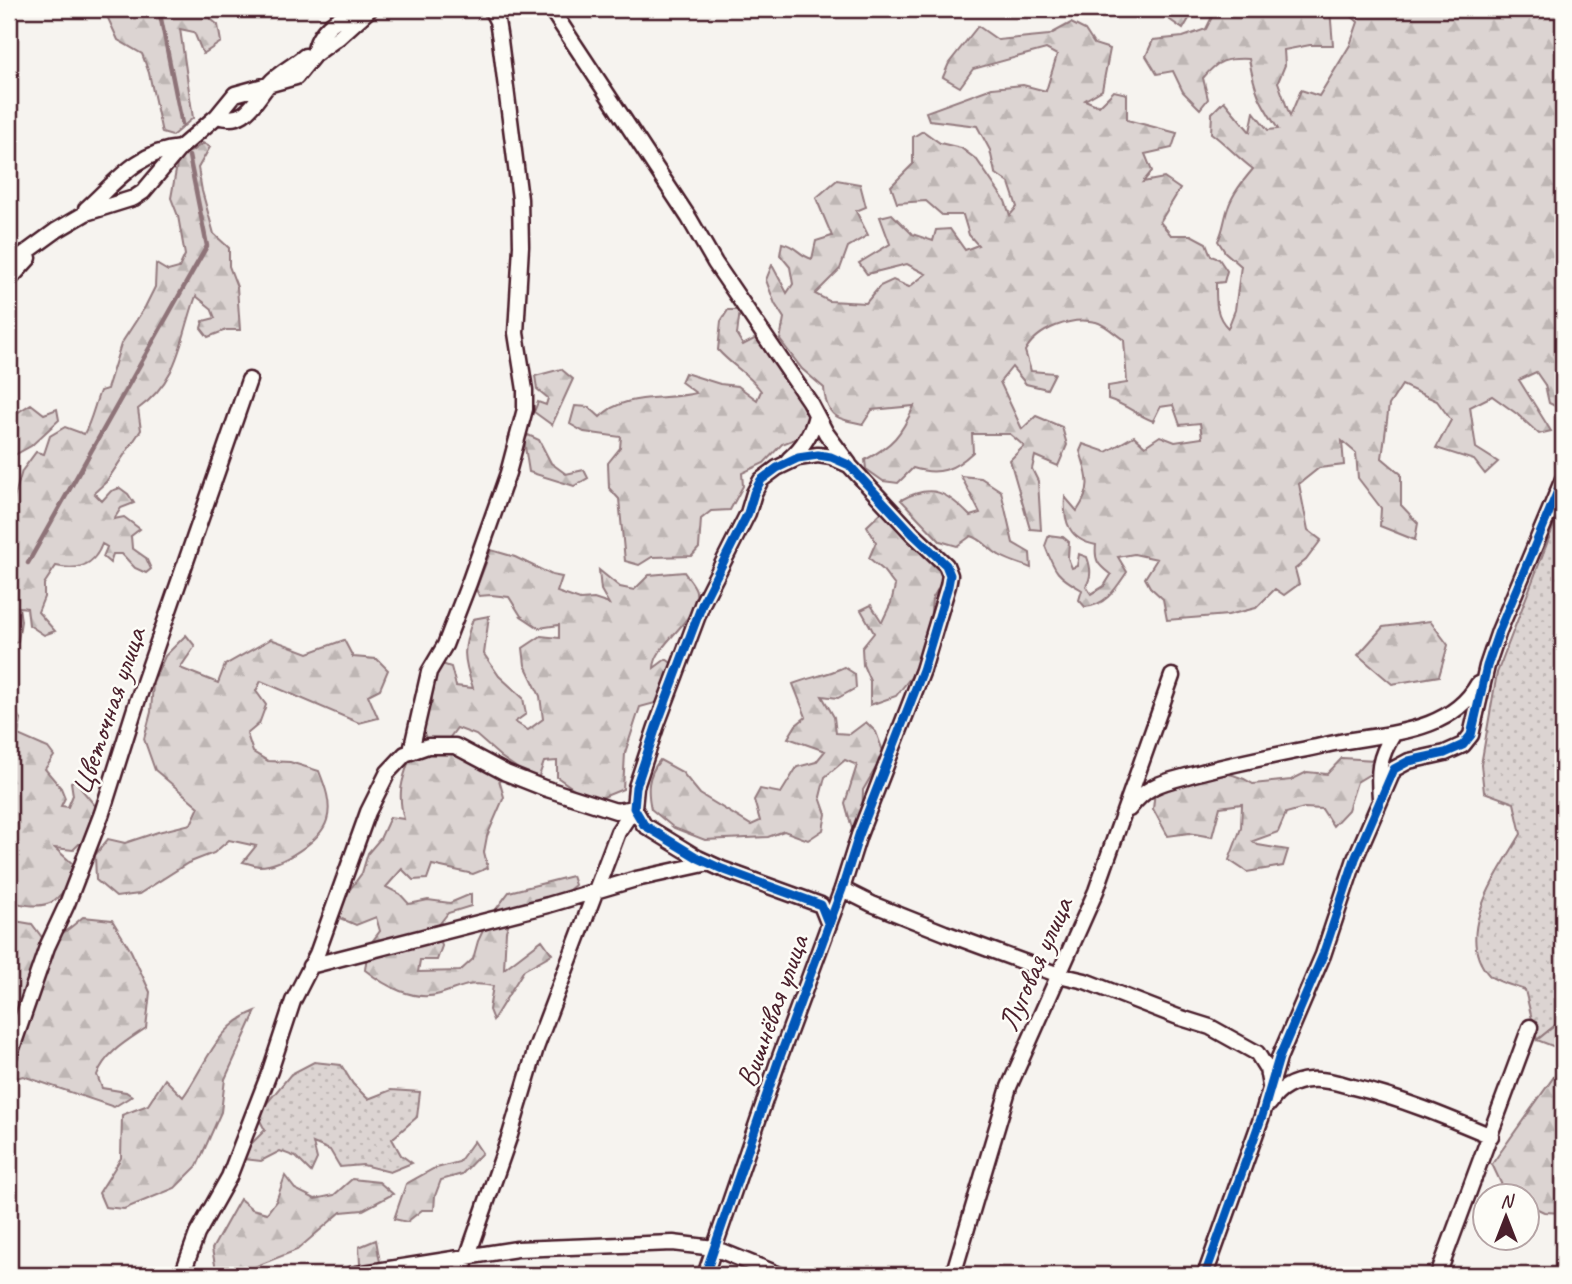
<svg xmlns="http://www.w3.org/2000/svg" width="1572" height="1284" font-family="Caveat,sans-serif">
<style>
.grass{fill:url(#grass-dots);stroke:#937a7e;stroke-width:2}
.forest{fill:url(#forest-firs);stroke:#937a7e;stroke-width:2}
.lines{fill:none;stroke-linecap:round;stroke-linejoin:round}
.stream{stroke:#8e7378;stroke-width:4.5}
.street-casing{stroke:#4a1f2b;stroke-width:19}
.street{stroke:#fdfcf7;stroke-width:14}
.cycleway-casing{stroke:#fdfcf7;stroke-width:13}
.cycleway{stroke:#0057b8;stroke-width:9}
.labels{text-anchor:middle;stroke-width:5;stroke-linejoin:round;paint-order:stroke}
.street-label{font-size:30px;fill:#4a1f2b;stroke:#fdfcf7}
</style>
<defs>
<pattern id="grass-dots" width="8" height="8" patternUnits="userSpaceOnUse" patternTransform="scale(1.75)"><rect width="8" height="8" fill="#dcd4d2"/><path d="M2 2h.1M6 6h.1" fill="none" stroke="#beb6b4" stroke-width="1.8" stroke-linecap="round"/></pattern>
<pattern id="forest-firs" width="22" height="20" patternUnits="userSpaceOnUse" patternTransform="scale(1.75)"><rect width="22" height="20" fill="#dcd4d2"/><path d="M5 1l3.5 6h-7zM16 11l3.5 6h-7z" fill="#beb6b4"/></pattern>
</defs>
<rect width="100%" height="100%" fill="#f6f3ef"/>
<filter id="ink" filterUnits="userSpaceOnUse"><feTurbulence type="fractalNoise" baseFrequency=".0143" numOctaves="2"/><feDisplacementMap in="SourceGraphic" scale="14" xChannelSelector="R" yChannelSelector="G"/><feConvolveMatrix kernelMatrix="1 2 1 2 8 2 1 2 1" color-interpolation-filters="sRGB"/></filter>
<g filter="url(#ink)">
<path class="grass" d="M1563,502V1019L1537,1040L1525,990C1515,986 1496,982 1489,975C1452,934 1499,872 1521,834L1514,803L1484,792L1481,765L1497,673Z
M314,1062L341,1065L353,1084L368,1099L391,1090L420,1092L417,1117L392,1139L401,1155L412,1163L390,1172L363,1165L340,1167L330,1150L313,1143L317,1159L311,1172L296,1157L280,1151L261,1161L243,1159L247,1148L265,1130L257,1115L291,1074Z"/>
<path class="forest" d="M107,9H199L218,25L221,42L203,54L194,32L180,29L193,118L172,136L162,133L149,73L142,54L118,40L106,14Z
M1145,9H1330L1333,45H1310L1284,50L1285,65L1278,82L1290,116L1301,90L1319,96L1350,45L1358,22L1344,9H1556L1560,10L1563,16V52L1560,54L1563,57V410L1549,403L1545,385L1536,372L1519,380L1551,431L1539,434L1517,414L1492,396L1470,407L1476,448L1498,462L1485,474L1474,460L1436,448L1451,420L1437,401L1402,385L1389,405L1382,458L1401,474V505L1418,523L1415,540L1380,526L1381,508L1358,478L1356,453L1342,441L1344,465L1319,468L1299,484L1308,530L1321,540L1306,560L1295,569L1299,584L1284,595L1275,589L1256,608L1228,615L1167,620L1163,599L1150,587L1145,578L1157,559L1134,554L1118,557L1127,572C1116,588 1107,605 1085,607L1079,600L1082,590C1057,576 1055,572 1045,546L1049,535L1063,537L1069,542L1068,558L1072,568L1077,566L1079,554L1087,557C1091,568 1092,576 1086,586L1091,594L1104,586L1111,575C1099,565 1094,562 1096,545C1069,540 1063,521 1065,497L1077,511C1093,487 1088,477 1080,451L1083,444L1106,452L1134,436L1145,446L1160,436L1175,442L1202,438L1200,423L1180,425L1173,405L1160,407L1153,421C1137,415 1125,404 1108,399V386L1127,383L1124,340C1116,335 1105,324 1096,322C1071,316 1037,329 1025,351L1031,371L1055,373L1047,389L1026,384L1012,367L1000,382L1022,429L1036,416L1062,427L1067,445L1058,466L1035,456L1032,469L1038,481L1041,530L1030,529L1010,460L1024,446L1010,434H972L973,452C954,470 939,476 913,468L898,483L883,481L866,469L865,460C893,445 901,435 914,406L872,410L863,424C837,419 826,417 824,388L802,369L780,340L784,318L775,304L766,280L772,265L787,293L793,284L790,267L780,255L782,243C797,246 798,255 812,259L816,241L832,236L816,198L837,180L860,184L866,207L856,211L868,235L848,247L840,269L815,294L829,301L866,303L880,286L893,280L909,287L926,274L907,264L867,274L859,263L890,244L880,217L892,214L912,234L933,241L936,230L950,229L965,250L978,245L969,235L963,215H942L926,201L897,203L891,186L913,164V137L923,131L940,143L961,148L977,160L1005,201L1010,215L1017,207L1009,183L995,173L990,150L977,126L929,120L926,112L992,88L1023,85L1046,91L1057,55L1046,49L973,69L960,87L943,77L949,63L978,26L998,40L1049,35L1071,23L1085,30L1094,44L1110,49L1102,90L1085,100L1099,106L1114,91L1127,94V120L1177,133L1172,148L1145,154L1152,171L1143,182L1164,178L1180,189L1160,222L1171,235H1191L1206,243L1211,256L1219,259L1227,271L1224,282L1216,283C1216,300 1215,316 1228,328L1235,310L1241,266L1225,252L1218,241C1224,229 1224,219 1228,208C1233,193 1243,181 1253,169C1238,158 1227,145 1211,133L1212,113L1224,101L1250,132L1254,112L1268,130L1278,129C1259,100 1255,92 1249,59C1226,58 1218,60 1203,78L1208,99L1200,109L1183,92L1173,71L1157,74L1146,56L1153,40L1183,37L1206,29L1212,17L1198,10L1190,17L1183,29L1163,15H1152Z
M203,143L210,147L198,168L202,191L214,234L229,248V266L237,287L240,330H226L208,337L201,328L203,321L215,318L211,308L196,296C180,340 180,379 138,409L141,430L106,482L94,493L102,501L111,491L120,488L128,494L134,503L121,508L114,519L124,517L140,529L131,536L132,548L146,558L151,569L146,573L135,568L122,554H113L110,563L103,557L107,547L102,544C94,566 78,571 56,566L44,584V597L38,612L55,631L44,635L29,625L27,608L19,607L21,621L18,641L9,647V516L22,471L36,452L44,454L50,436L65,427L84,434C92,419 94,406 100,391L107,389L121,344L145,307L155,287L156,264L168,271L179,268L185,255L178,216L171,198L177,165L184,154L192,151Z
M728,310H740L737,335L743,345L760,336L812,415L798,438L782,444L764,463L742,473L743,486L730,510L711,511L701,519L699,548L692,556L652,557L639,565L625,561L619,499L609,488L608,463L620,448L621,437L584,432L570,424L575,406L589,407L600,417C624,392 664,401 696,393L681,382L685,373L720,384L738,386L757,400L761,391C749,374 732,366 718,350L721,321Z
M561,369L573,379L552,425L534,412L538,402L546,405L548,398L537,389L535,376Z
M31,404L44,414L57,409L59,420L31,446L13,456L9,464V418Z
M528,435L539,440L551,463L566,474L584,470L588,478L574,486L529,472L524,440Z
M961,476L981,478L1001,491L1013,543L1030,553L1031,568C1021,564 1009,561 999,555C988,549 983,539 971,536L957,546L940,541L901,500C932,483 947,492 970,516L980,513Z
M885,509L945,568L942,582L932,599L930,624L922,653L911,677L896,696L870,705V681L863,665L862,648L874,633L861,610L871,605L882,622L891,603L895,586L882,569L869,558L876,542L867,526Z
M491,550L515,557L552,575L562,577L557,592L580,600L594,599L609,604L601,590L599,570L620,587L634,590L649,575L684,572C688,578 695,585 696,591C700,621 655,642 654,668L666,659L674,665L659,702L640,707L625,753L623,789L601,798L577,791L557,777V761L544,762L538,779L527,775L501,757L476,735L457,728L447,741L426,738L420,723L432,702L431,679L439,663L451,667L456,686L473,688C463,658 462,649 473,619L489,616L484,654L499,676L523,698L526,714L515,722L528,730L543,719L540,696L525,665L523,648L541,636L559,638V625L539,628L521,616L509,597L491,595L479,596L476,589Z
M1430,621L1448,645L1439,676L1392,684L1358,655L1383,627Z
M186,635L195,646L180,668L218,683L225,665L271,639L308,653L344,640L353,657L377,659L388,670L380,689L368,695L378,718L359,723L261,681L256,691L266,705L259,724L247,734L253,752L268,761L290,762L319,771C325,786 332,804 327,820C321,841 281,866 260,866C255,866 249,863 243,862L256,846L229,840L214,853L188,863L139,894L116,897L96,880L95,855L108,839L125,843L158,832L191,824L199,807L155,770L144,739L151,712L153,683L165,656Z
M844,667L855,674L856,688L838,698L822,696L834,717L836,733L850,734L866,722L876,732L884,754L863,790L862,823L852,828L845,803L857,765L845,760L825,777L820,797L826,814L823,830L808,840L784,831L768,837L705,840L674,828L651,809C647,790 647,776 660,760L682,772L700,794L751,825L760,821L754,800L760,789L781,793L797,767L816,762L825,751L788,738L796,725L806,717L793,684C810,677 828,675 844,667Z
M9,704L21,720L18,735L48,748L54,756L45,769L61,788L65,798L61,806L68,807L73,795L71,782L77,779L82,790L97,808L87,844H79L73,850L55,848L74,865V876C68,885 61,897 52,902C40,908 20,906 9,899V884L14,865L9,860Z
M428,751L454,753L497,773L504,797L487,836L484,852L488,868L473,874L432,865L427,879L413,880L402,869L386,887L400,894L409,904L428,900L450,903L471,894V906L448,913L438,926L442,946L437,960H420L418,972L460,971L473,959L478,941L488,920L509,892L572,876L575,885L563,895L512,914L506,931L504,969L542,940L552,954L524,970L493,1020L489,1010L493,986C469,981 463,987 440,994C414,1002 385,986 365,970L368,947L380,931L376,917L356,925L335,916L348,892L362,873L368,853L380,839L390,817L404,819C397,793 402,780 411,755Z
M1342,758L1375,760V771L1357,782L1348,810L1333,826L1322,809L1304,808L1286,813L1278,832L1253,841L1258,845L1288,850L1283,866L1247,872L1229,860L1241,828L1242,804L1220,807L1212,837L1189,833L1168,836L1153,809L1156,782C1190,776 1222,763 1253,784L1291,780L1307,772L1327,774Z
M83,917L112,920L131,951L150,992L146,1028C127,1041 105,1053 97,1075L102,1088L126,1092L132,1096L114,1107L23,1076L9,1080V920L32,924L44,940C61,937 70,928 83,917Z
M256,1011L225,1079L221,1112L197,1166L175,1188L124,1209L105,1207L99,1193L121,1158L122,1115L148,1105L165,1079L183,1097C207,1064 215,1027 256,1011Z
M1563,1019V1050L1537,1040Z
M1563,1064V1213L1544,1212L1527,1204L1526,1196H1507L1492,1164Z
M474,1141L482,1153L462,1174L441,1180L435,1196L434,1210H422L407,1222L394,1219L406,1184L433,1169L459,1162Z
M285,1176L295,1189L315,1199L334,1195L352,1179L379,1182L393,1194L363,1210L341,1212L297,1250L244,1271L217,1275L212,1249L240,1199L252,1209L267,1213L276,1201Z
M376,1240L380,1262L389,1275H346L360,1264L359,1247Z"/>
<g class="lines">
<path class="stream" d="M159,9L182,124
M28,563L207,246L189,156"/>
<defs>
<path id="street" d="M551,9L689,218L715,263L809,401L826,433L849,464
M314,55C317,30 340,12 365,12
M217,116C246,125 253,103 269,84C279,72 294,66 305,56
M86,209C115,183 138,151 180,148
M9,265L57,230L86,213L134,198L143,192L180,148L217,116L235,94L296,77L314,55L339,37L370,9
M9,280L29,258
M789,459C803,447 812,434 816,415
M411,751L429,672L445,645L469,583L508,473L525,409V390L516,333L521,246L520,199L500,40L497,21L491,9
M1380,798C1378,772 1378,758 1393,735
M1129,809C1149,782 1167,782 1198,773C1243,761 1289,753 1335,743C1384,733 1450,734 1478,684
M842,889L872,904L945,933L1059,975L1085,981L1178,1017L1210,1027L1257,1053L1267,1069L1270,1086
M310,966L548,905L636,879L709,863
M9,1057L47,947L67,904L102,813L135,708L249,380
M1270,1103C1278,1089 1294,1081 1310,1080C1325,1079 1339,1083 1353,1087C1401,1098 1446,1117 1491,1136
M182,1275L197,1234L229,1177L270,1071L293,1001L317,954L368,812L388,772L405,754L428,746H455L506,773L544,788L616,811L634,808
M351,1275L517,1249L673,1243L714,1248L780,1275
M461,1275L510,1135L536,1048L618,832L634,808
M705,1275L778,1062L842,889L859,835L923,670L948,586L950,575L946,565L913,534L849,465L831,457L818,455L798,458L777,468L761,480L754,493L748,513L703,602L656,727L636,787L634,808L644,825L698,858L722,869L821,905L829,925
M953,1275L1009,1087L1096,891L1172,676
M1205,1275L1262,1116L1279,1058L1323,955L1355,859L1394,769L1409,761L1445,753L1463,745L1471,735L1487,666L1499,631L1563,479
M1438,1275L1530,1027"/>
</defs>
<use href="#street" class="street-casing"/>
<use href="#street" class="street"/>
<defs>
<path id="cycleway" d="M705,1275L778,1062L842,889L859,835L923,670L948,586L950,575L946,565L913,534L849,465L831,457L818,455L798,458L777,468L761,480L754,493L748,513L703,602L656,727L636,787L634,808L644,825L698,858L722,869L821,905L829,925
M1205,1275L1262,1116L1279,1058L1323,955L1355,859L1394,769L1409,761L1445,753L1463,745L1471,735L1487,666L1499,631L1563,479"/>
</defs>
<use href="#cycleway" class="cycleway-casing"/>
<use href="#cycleway" class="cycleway"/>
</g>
</g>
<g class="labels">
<g class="street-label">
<text transform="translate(108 711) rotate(-71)" y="10">Цветочная улица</text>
<text transform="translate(1035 964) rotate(-66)" y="10">Луговая улица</text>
<text transform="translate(772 1011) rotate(-70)" y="10">Вишнёвая улица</text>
</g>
</g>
<rect width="1572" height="1284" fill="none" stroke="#fdfcf7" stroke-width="35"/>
<rect x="18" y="18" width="1537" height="1249" fill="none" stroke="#4a1f2b" stroke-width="2.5" filter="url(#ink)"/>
<g transform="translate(1506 1217)"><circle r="33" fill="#fdfcf7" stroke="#b5a4a5" stroke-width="2"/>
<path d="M0-5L12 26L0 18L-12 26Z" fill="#4a1f2b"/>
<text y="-10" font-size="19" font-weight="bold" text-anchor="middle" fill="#4a1f2b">N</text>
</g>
</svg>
